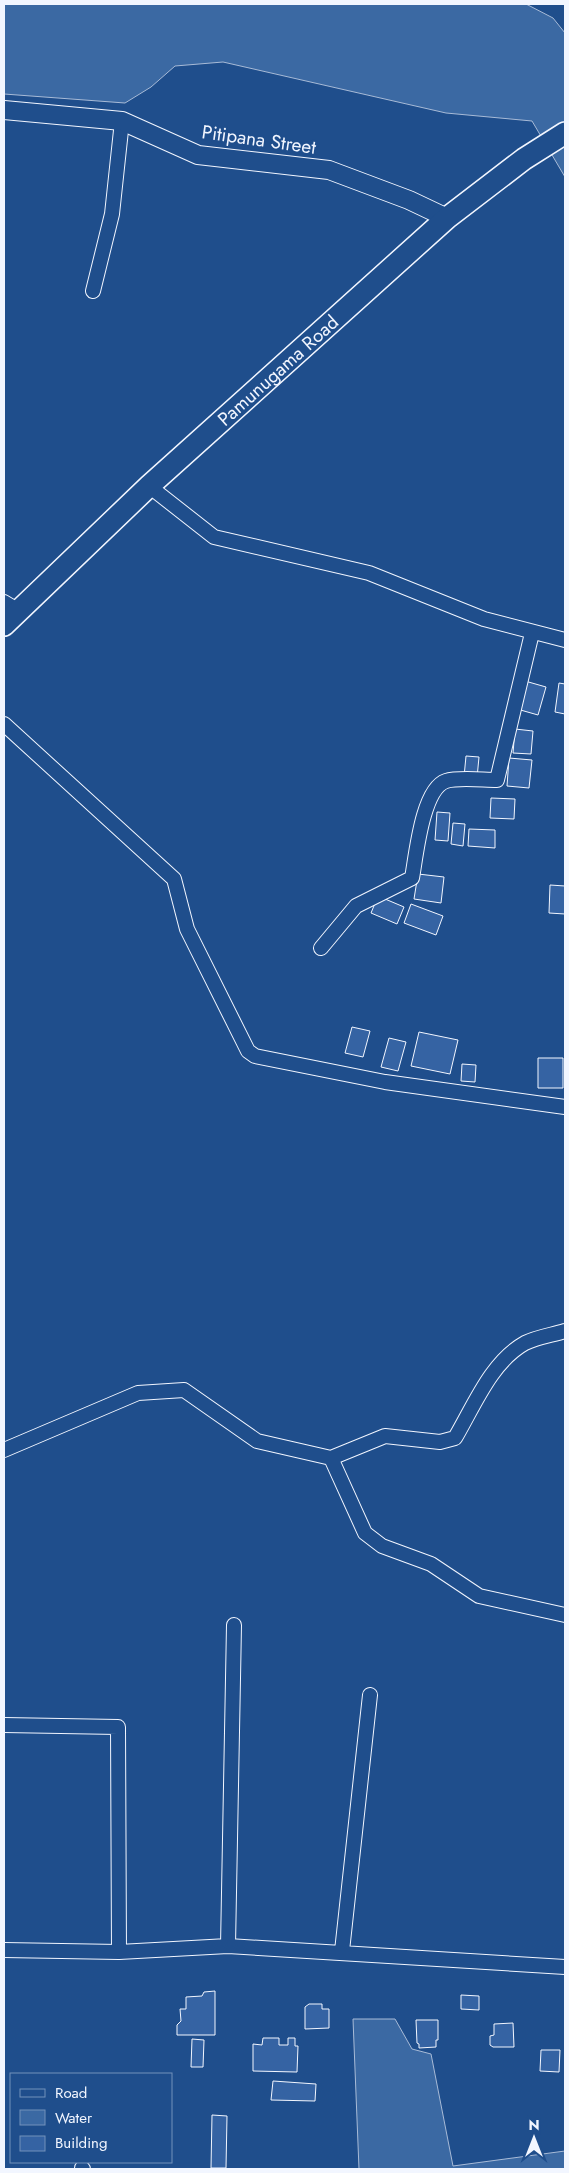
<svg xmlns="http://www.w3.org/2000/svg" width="569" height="2173" font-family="Jost,sans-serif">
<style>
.water{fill:#3b69a3;stroke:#a8bbd7}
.building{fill:#3563a3;stroke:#f2f6ff}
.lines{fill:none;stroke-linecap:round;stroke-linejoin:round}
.minor-casing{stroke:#f2f6ff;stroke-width:16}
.tertiary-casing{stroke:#f2f6ff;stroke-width:20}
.primary-casing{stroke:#f2f6ff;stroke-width:24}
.minor{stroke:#1f4e8c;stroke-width:14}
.tertiary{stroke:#1f4e8c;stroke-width:18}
.primary{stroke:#1f4e8c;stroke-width:21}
.labels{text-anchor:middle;stroke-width:4;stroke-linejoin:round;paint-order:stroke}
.street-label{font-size:19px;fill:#f2f6ff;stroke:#1f4e8c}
</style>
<rect width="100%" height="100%" fill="#1f4e8c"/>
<path class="water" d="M4,4H526L553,18L565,33V177L532,121L446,113L223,62L175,66L151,87L125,103L4,94Z
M353,2019H395L412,2049L431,2054L453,2166L565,2151V2169H359Z"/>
<path class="building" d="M525,681L546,687L538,715L517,709Z
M559,683L565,684V714L555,712Z
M515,729L533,731L531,754L513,753Z
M466,756L479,757L477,778L464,777Z
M509,758L532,760L529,788L507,786Z
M491,798L515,799L514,819L490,818Z
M437,812L450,813L448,841L435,840Z
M453,823L465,824L463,846L451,844Z
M469,829L495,830V848L468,846Z
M418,874L444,877L441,903L414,899Z
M550,885L565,886V914L549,913Z
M378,896L404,907L397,924L371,913Z
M411,904L443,916L436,935L404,923Z
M352,1027L370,1031L363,1057L345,1053Z
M419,1032L458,1040L450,1074L411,1066Z
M389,1038L406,1042L398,1071L381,1067Z
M538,1058H563V1088H538Z
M462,1064L476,1065L475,1082L461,1081Z
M215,1991V2035H177V2025L181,2021L180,2009H186V1997L202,1996L204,1992Z
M461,1995L479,1996V2010L461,2009Z
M309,2004H322V2009H329V2028L305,2029V2007Z
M416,2020H438V2040H436V2047L419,2048V2044L417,2043Z
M513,2023L514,2047H493L490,2045V2036L494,2035V2024Z
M263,2038H279V2045H288V2038H295V2046H298L297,2072L253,2071V2044L262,2045Z
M192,2039L204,2040L203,2067H191Z
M541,2050H560L559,2072L540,2071Z
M273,2081L316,2084L315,2101L271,2100Z
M212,2115L227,2116L226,2168H211Z"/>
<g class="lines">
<defs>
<path id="minor" d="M93,291L112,214L122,121
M149,486L214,537L369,573L484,619L565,640
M4,602L19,611
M4,724L174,879L187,929L248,1051L255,1056L385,1082L565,1107
M321,948L356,906L412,878C416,857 422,789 446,781C458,777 483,780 497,780L532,633
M4,1450L138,1393L184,1390L257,1441L331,1458L385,1436L440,1442L455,1438C474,1406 491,1362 525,1343C537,1337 552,1335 565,1331
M331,1458L365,1533L382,1546L431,1564L479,1596L565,1615
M4,1725L118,1727L119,1952
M228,1946L234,1625
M4,1950L119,1952L228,1946L565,1967
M342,1951L370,1695
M82,2168L83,2169"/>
<path id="tertiary" d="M4,110L122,121L198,155L329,170L409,200L447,218"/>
<g id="primary">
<path id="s1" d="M4,625L149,486L447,218L524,159L565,133"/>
</g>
</defs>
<use href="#minor" class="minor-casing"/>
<use href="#tertiary" class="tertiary-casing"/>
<use href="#primary" class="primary-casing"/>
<use href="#minor" class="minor"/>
<use href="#tertiary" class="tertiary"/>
<use href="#primary" class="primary"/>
</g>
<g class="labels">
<g class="street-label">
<text transform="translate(259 139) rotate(8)" y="7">Pitipana Street</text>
<text dy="7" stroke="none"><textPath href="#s1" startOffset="374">Pamunugama Road</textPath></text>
</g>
</g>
<rect width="569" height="2173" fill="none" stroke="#f2f6ff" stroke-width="10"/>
<rect x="10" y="2073" width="162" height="90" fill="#1f4e8c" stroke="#7391ba"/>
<rect x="20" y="2089" width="25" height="8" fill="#1f4e8c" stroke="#7391ba"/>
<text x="55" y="2098" font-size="15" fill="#f2f6ff">Road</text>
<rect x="20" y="2110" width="25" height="15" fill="#3b69a3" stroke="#7391ba"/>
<text x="55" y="2123" font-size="15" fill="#f2f6ff">Water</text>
<rect x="20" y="2136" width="25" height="15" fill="#3563a3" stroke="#7391ba"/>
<text x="55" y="2148" font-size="15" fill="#f2f6ff">Building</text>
<g transform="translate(534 2138)" stroke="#1f4e8c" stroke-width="4" paint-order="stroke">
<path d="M0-4L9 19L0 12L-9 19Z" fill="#f2f6ff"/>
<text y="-8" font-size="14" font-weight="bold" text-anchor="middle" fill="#f2f6ff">N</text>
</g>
</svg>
